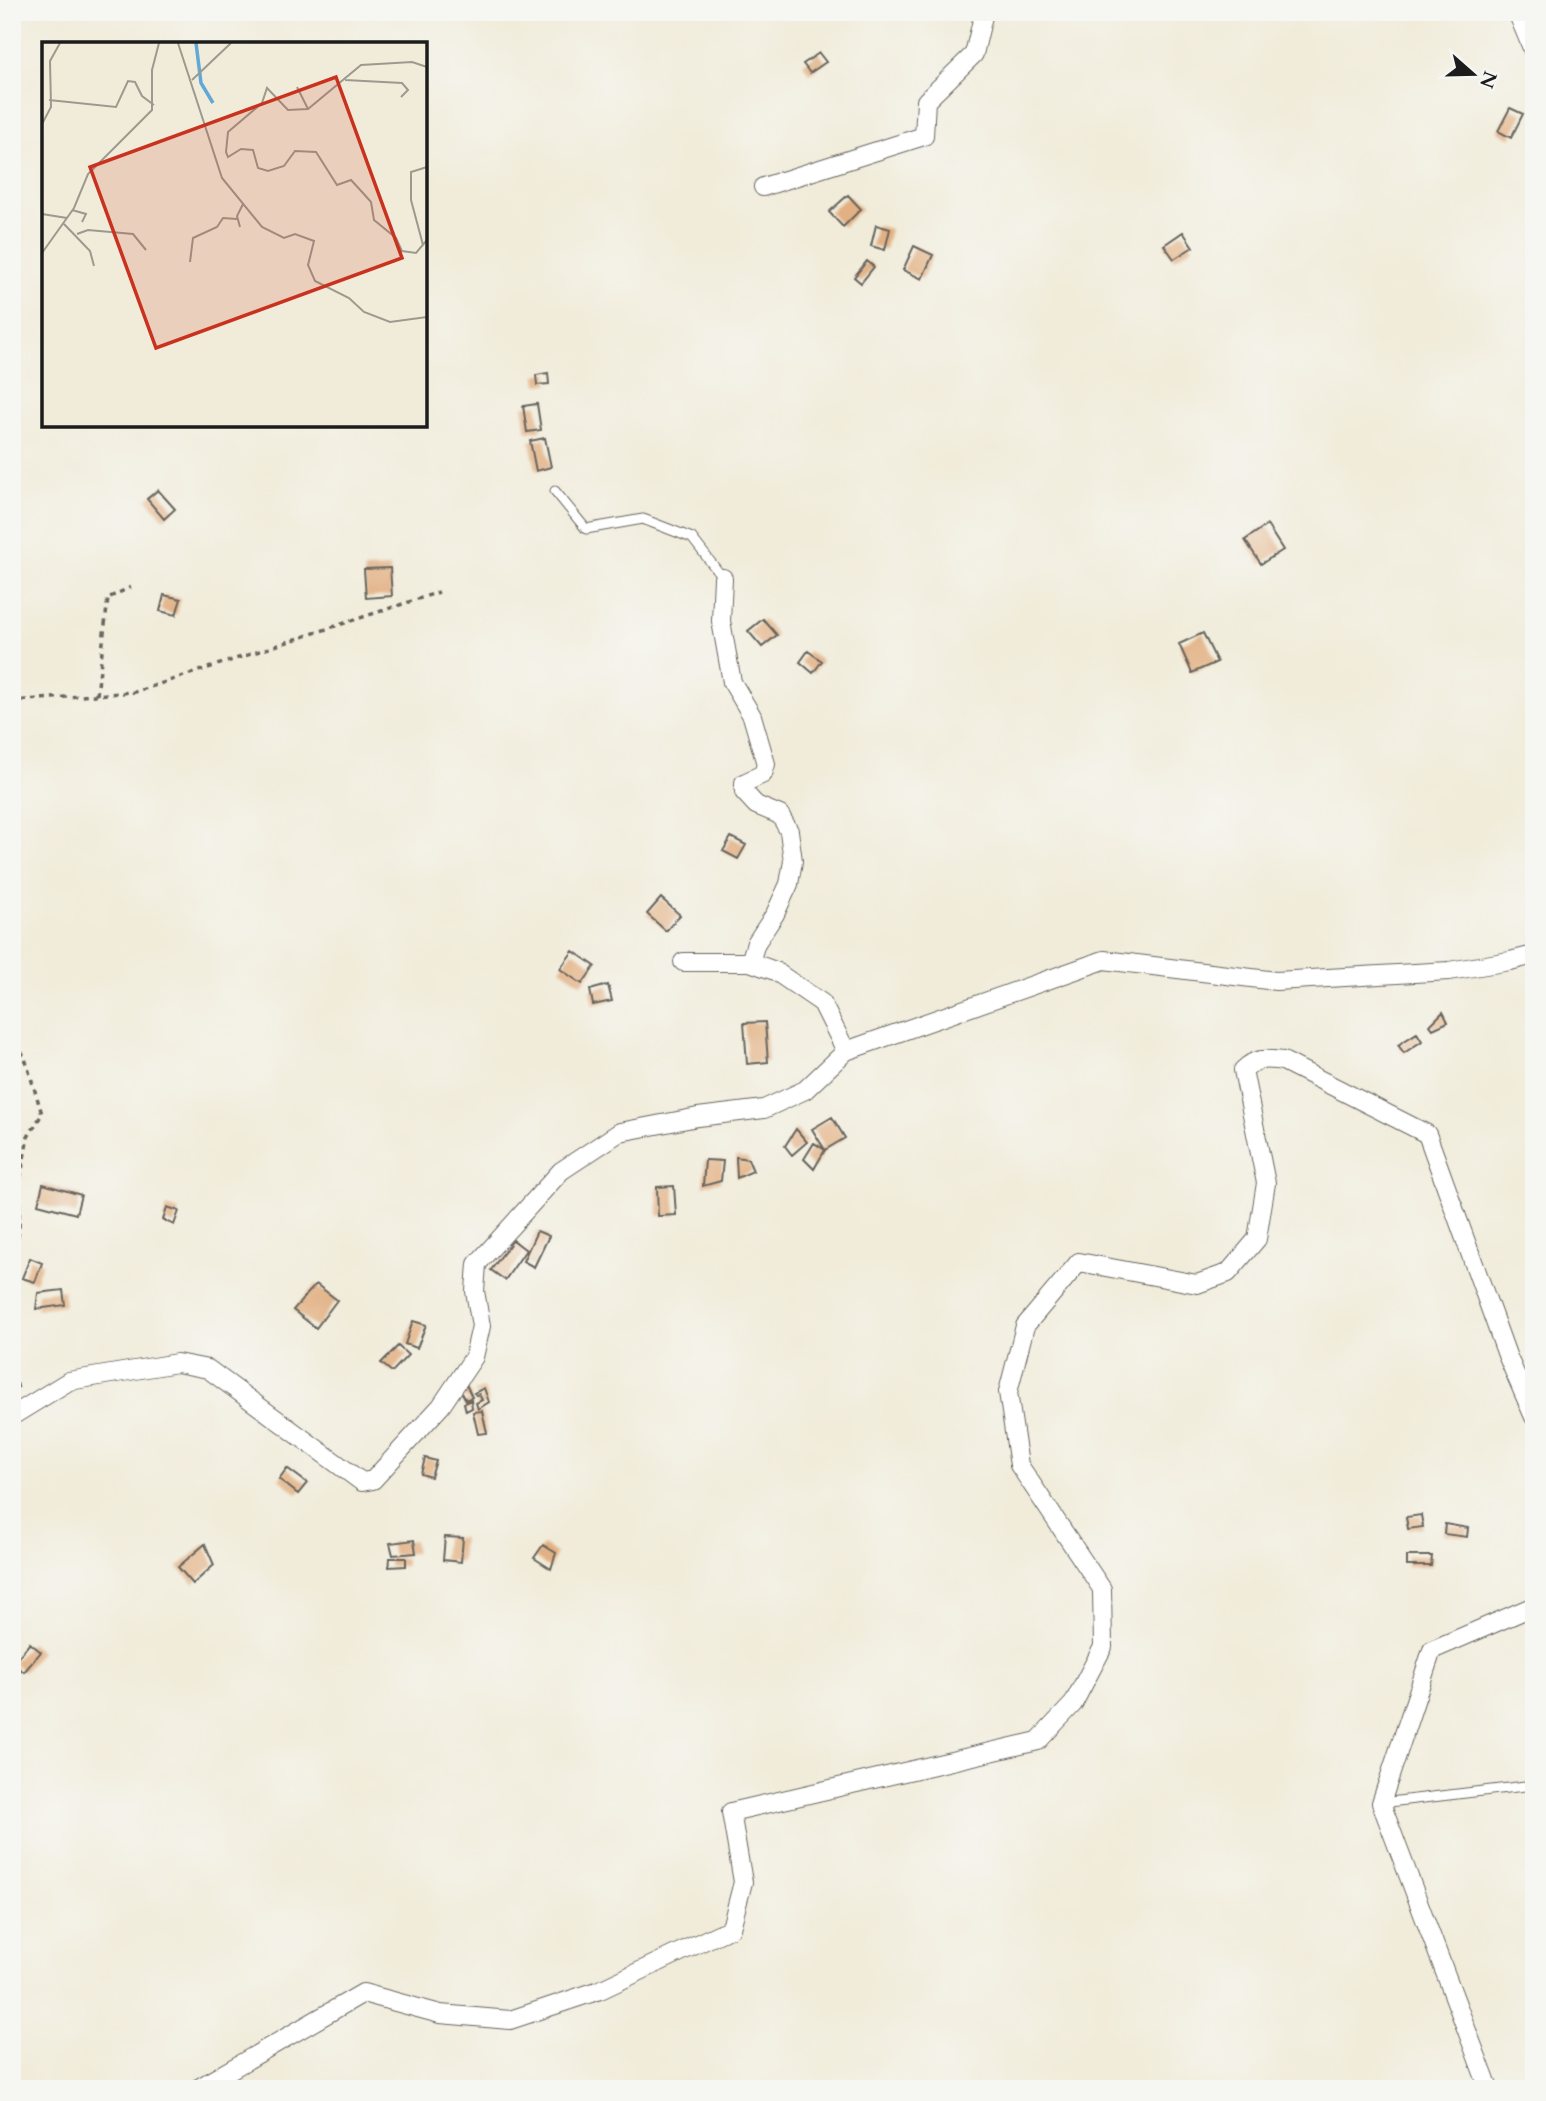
<svg xmlns="http://www.w3.org/2000/svg" width="1546" height="2101" font-family="Cardo,serif">
<style>
.building{fill:#e2b082}
.lines{fill:none;stroke-linecap:round;stroke-linejoin:round}
.lane-casing{stroke:#67655e;stroke-width:11}
.street-casing{stroke:#67655e;stroke-width:20}
.path{stroke:#67655e;stroke-width:3.5;stroke-dasharray:5 5;stroke-linecap:butt}
.lane{stroke:#fff;stroke-width:9}
.street{stroke:#fff;stroke-width:18}
.inset-river{fill:none;stroke:#60a9d7;stroke-width:3.5}
.inset-road{fill:none;stroke:#9c998e;stroke-width:2}
.view{fill:#c8321e;fill-opacity:0.15;stroke:#c8321e;stroke-width:3.5}
.inset-edge{fill:none;stroke:#1c1c1c;stroke-width:3.5}
</style>
<rect width="100%" height="100%" fill="#f6f6f2"/>
<filter id="ink" filterUnits="userSpaceOnUse"><feTurbulence type="fractalNoise" baseFrequency=".0143" numOctaves="2"/><feDisplacementMap in="SourceGraphic" scale="14" xChannelSelector="R" yChannelSelector="G"/><feConvolveMatrix kernelMatrix="1 2 1 2 8 2 1 2 1" color-interpolation-filters="sRGB"/></filter>
<filter id="wash" filterUnits="userSpaceOnUse"><feTurbulence type="fractalNoise" baseFrequency=".00686" numOctaves="4" result="noise"/><feDisplacementMap in="SourceGraphic" scale="28" xChannelSelector="R" yChannelSelector="G"/><feGaussianBlur stdDeviation="1.57" result="paint"/><feColorMatrix in="noise" values="0 0 0 0 0 0 0 0 0 0 0 0 0 0 0 0 0 1.4 0 .05"/><feComposite in="paint" operator="in"/></filter>
<g filter="url(#wash)">
<rect width="100%" height="100%" fill="#f1ecda"/>
<g id="blocks">
<path class="building" d="M819,53L826,62L810,73L803,64Z
M1510,108L1523,114L1511,138L1498,131Z
M848,195L861,209L843,227L829,212Z
M876,225L890,229L885,250L871,246Z
M1183,232L1193,247L1174,259L1164,245Z
M914,246L933,255L922,279L903,270Z
M867,261L874,267L861,283L854,277Z
M548,373L549,384L537,385L536,375Z
M537,404L541,430L527,432L523,406Z
M545,438L551,467L536,471L530,441Z
M158,490L175,509L164,519L147,499Z
M1267,525L1283,550L1261,564L1245,540Z
M390,568L392,596L366,598L364,569Z
M164,595L181,599L176,615L160,611Z
M763,619L777,635L762,647L748,631Z
M1203,633L1217,662L1192,673L1179,644Z
M808,651L822,661L813,673L800,662Z
M731,837L746,845L738,859L723,851Z
M661,898L680,915L666,931L647,914Z
M573,951L595,966L582,984L560,969Z
M608,985L612,1001L593,1005L590,990Z
M1443,1012L1448,1022L1433,1029L1430,1025Z
M765,1022L768,1062L747,1064L744,1023Z
M1417,1033L1422,1041L1404,1053L1398,1045Z
M832,1117L845,1138L825,1150L814,1169L804,1159L814,1143L825,1150L812,1129Z
M796,1129L807,1142L792,1155L785,1146Z
M736,1157L748,1159L753,1171L737,1178Z
M705,1160L723,1161L721,1181L703,1186Z
M43,1184L81,1195L76,1214L38,1204Z
M674,1186L676,1215L658,1216L657,1187Z
M167,1207L179,1211L174,1225L163,1220Z
M537,1231L549,1236L534,1267L523,1261Z
M513,1240L526,1250L505,1280L491,1270Z
M30,1258L42,1263L35,1282L22,1278Z
M316,1284L337,1300L316,1328L293,1310Z
M63,1290L65,1305L36,1309L38,1293Z
M413,1321L426,1325L417,1348L405,1344Z
M398,1346L408,1355L392,1372L381,1363Z
M465,1382L472,1397L466,1400L458,1386Z
M484,1388L489,1402L478,1409L476,1403L482,1400L479,1394L476,1395L474,1393Z
M471,1400L472,1408L466,1411L464,1403Z
M482,1411L487,1433L478,1434L473,1412Z
M425,1458L436,1461L431,1477L421,1474Z
M287,1468L307,1483L298,1494L279,1479Z
M1421,1515L1423,1527L1408,1529L1406,1517Z
M1445,1524L1468,1528L1467,1537L1444,1534Z
M445,1537L463,1538L461,1562L443,1560Z
M414,1540L416,1553L393,1555L390,1543Z
M205,1544L214,1565L193,1584L178,1567Z
M543,1545L556,1553L551,1569L534,1558Z
M1407,1556H1432L1431,1566H1407Z
M390,1558H406V1566L389,1567Z
M30,1643L41,1652L24,1672L13,1663Z"/>
</g>
</g>
<g filter="url(#ink)">
<use href="#blocks" fill-opacity="0" stroke="#67655e" stroke-width="2"/>
<g class="lines">
<defs>
<path id="lane" d="M555,491L586,529L643,519L692,538L723,578
M1381,1803L1534,1785"/>
<path id="street" d="M1517,12L1534,53
M763,187L924,136L926,101L974,54L984,12
M723,578L721,621L732,682L752,716L766,764L763,774L744,783V792L756,805L780,815L789,831L793,861L789,884L775,914L756,943L750,962
M683,962H750L775,971L822,1003L846,1051
M12,1416L69,1381L177,1363L208,1369L362,1482L373,1480L441,1406L474,1357L481,1326L475,1291L477,1264L561,1171L620,1132L698,1117L764,1109L805,1090L846,1051L1104,960L1276,981L1449,971L1510,961L1534,955
M197,2089L363,1993L440,2014L510,2020L600,1990L731,1928L743,1882L731,1812L1038,1741L1073,1704L1103,1647L1102,1589L1019,1465L1008,1392L1025,1326L1079,1262L1197,1284L1228,1273L1257,1239L1266,1183L1243,1070C1256,1057 1266,1059 1283,1061L1427,1134L1507,1355L1534,1417
M1489,2089L1381,1803L1432,1650L1534,1606"/>
</defs>
<use href="#lane" class="lane-casing"/>
<use href="#street" class="street-casing"/>
<path class="path" d="M97,695L108,598L131,587
M12,701L135,692L439,592
M12,1046L24,1055L42,1114L28,1137L20,1180L19,1230L12,1271
M12,1364L18,1390"/>
<use href="#lane" class="lane"/>
<use href="#street" class="street"/>
</g>
</g>
<g transform="translate(42 42)">
<rect width="385" height="385" fill="#f1ecda"/>
<path class="inset-river" d="M154,1L159,41L171,61"/>
<path class="inset-road" d="M136,1L180,136L220,185L242,196L253,192L272,199L266,223L273,239L307,256L322,270L348,280L385,275M385,25L370,20L319,23L266,67L246,68L225,46L220,61L186,90L184,110L186,115L199,107L211,108L216,126L226,129L242,124L253,109L274,110L295,143L309,138L321,151L329,160L332,178L354,196L360,209L374,211L385,198M150,38L189,1M303,38L360,41L366,48L359,55M255,45L266,67M7,58L74,65L86,39L93,40L100,54L112,63M0,82L9,65L8,19L18,1M30,168L44,172L40,180M0,172L25,176M22,182L48,209L52,224M198,185L195,174L201,162M35,192L46,188L91,192L104,208M381,203L369,158V130L385,125M0,211L32,166L46,132L110,68V28L117,1M148,220L151,196L175,185L181,176L195,177"/>
<path class="view" d="M294,35L360,216L114,306L48,125Z"/>
<rect width="385" height="385" class="inset-edge"/>
</g>
<rect width="1546" height="2101" fill="none" stroke="#f6f6f2" stroke-width="42"/>
<g transform="translate(1473 74) rotate(110)" stroke="#f6f6f2" stroke-width="5" paint-order="stroke">
<path d="M0-5L12 26L0 18L-12 26Z" fill="#1c1c1c"/>
<text y="-10" font-size="19" font-weight="bold" text-anchor="middle" fill="#1c1c1c">N</text>
</g>
</svg>
